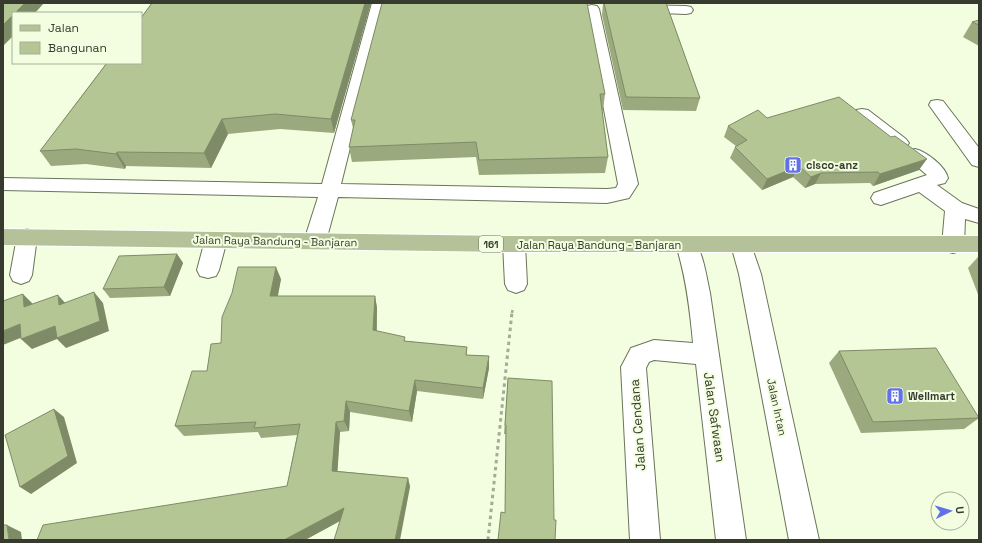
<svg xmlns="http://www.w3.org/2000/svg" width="982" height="543" font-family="'Space Grotesk',sans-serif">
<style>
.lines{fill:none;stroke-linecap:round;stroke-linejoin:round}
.minor-casing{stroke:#6a7459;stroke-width:2}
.major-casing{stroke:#fff;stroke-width:2}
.path-far1{stroke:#a3ac95;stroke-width:2.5;stroke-dasharray:3 3;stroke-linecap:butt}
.path{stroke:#a3ac95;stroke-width:3;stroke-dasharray:3.5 3.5;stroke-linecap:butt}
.minor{fill:#fff;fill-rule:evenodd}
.major{fill:#b5c299;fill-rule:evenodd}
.wall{fill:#9baa7e}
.shaded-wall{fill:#7e8b67}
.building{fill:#b4c693;stroke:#7e8b67}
.labels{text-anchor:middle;stroke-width:4;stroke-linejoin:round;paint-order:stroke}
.shield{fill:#f2fedf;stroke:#6f7664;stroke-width:1}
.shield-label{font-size:10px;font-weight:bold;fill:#373b2f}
.poi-label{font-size:11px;font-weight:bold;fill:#373b2f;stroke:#f2fedf;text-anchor:start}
.street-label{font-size:11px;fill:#373b2f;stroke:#f2fedf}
.near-street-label{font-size:13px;fill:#373b2f;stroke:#f2fedf}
</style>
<rect width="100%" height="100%" fill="#f2fedf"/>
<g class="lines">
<defs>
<path id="minor" d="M372,3H386L341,184L607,189L616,188L618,184L585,9L587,6L592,5L597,6L599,9L638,184L629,198L607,203L338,197L326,241L322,246L315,249L308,246L304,241L318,197L3,190V178L322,184Z
M639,5L686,6L691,7L693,10L691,13L686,14L634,12L632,9L634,6Z
M937,100L943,101L979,148V167L972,165L929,105L931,101Z
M862,109L868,110L906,139L909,143L906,147L900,149L894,147L856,118L853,114L856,110Z
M915,149C927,152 945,166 948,178L945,183L937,185L962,203L979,209V223L965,219L964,245L960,251L953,253L946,251L942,245L945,211L919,192L881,205L874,203L871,198L874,193L927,175L908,159L906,155L908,151Z
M27,229L34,232L37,237L32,275L29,281L21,284L13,281L10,275L17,237L20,232Z
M216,232L223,235L227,240L219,270L216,276L208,278L200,276L197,270L205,240L209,235Z
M514,236L521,238L525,244L527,284L524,290L516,293L508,290L505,284L503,244L507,238Z
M687,237L694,239C704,256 706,275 710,293L746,540H716L696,364L654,360L649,362L646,368L660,540H630L621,367L631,348L654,340L693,343C690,309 686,277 676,245L680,239Z
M742,237L749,239L761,274L819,540H789L739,274L731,245L735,239Z"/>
<path id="major" d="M3,229L514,236H979V252H514L3,245Z"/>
</defs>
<use href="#minor" class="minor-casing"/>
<use href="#major" class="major-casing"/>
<path class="path-far1" d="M512,313L513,307"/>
<path class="path" d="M488,540L512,312"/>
<use href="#minor" class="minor"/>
<use href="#major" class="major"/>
</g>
<path class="wall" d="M151,3H371L334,133L280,129L228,134L211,168L126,166L125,169L86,164L51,166L40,151L151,4Z
M382,3H666L700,98L696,111L623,110L602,15L603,4H587L605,94L603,110H602L608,157L605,173L479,175L476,157L352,162L349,147L353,128L351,120Z
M979,20V46L963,37L972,22Z
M767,118L919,170L873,186L870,183L815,184L805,188L793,177L762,190L730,158L735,147L736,146L724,137L728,126Z
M177,254L183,263L170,296L110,298L103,289Z
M978,257H979V297L968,268Z
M281,279L278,296H375L377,308V331L406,341L467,347V355L489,356V368L483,399L417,391L412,422L350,412L349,431L340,432L337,471L408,478L410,487L340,521L305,540H37L287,486L297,435L261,438L258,432L184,436L175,426L207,371L221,343Z
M839,351L979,418L964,429L861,433L829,363Z
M508,378L554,520L505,513L506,434H504Z"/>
<path class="shaded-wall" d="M25,3H44L35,13H15Z
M365,3H371L334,133L331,119Z
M13,15V36L3,46V25Z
M222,119L228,134L211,168L204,153Z
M117,152L126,166L125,169L116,154Z
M927,159L919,170L873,186L880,174Z
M799,166L793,177L762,190L767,179Z
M821,173L815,184L805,188L811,177Z
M177,254L183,263L170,296L164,287Z
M276,267L281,279L275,308L270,296Z
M94,292L103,303L109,331L66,348L57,339L32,349L21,339L55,326Z
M23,294L33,304L24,307Z
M58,295L67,305H59Z
M375,296L377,308L376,342L373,330Z
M20,324L30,334L3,345V331Z
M489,356V368L483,399V388Z
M415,380L417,391L412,422L409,411Z
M346,401L350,412L349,431L344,421Z
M54,409L64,417L77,463L31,494L20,487Z
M336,422L340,432L337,480L332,471Z
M408,478L410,487L400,540H395Z
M344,508L349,516L305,540H284Z
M7,525L21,532L22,540H9Z"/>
<path class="building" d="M3,3H25L15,13H13V15L3,25Z
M152,3H365L331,119L275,114L222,119L204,153L117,152L116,154L76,149L40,151L107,63H141V18Z
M382,3H587L605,94H600L608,157L479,160L476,142L349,147L355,120H351Z
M604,3H666L700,98L626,97Z
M979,20V25L972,22Z
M839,97L891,137L895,136L927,159L880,174L878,172L821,173L811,177L799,166L767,179L735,147L747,140L728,126L758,110L767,118Z
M177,254L164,287L103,289L119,256Z
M238,267H276L270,296H375L373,330L405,337L404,341L467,347L466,355L489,356L483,388L415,380L409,411L346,401L344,421L336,422L332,471L408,478L395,540H334L344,508L284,540H37L43,525L287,486L300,424L254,428L256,422L175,426L192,371H207L211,344L221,343L222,317L232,293Z
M94,292L100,321L57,338L55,326L21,339L20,324L3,331V301L23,294L24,307L58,295L59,305Z
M936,348L979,418L873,422L839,351Z
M508,378L552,381L554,520H556L555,540H498L501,512L505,513L506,425H505Z
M54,409L68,456L20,487L5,435Z
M3,525H7L9,540H3Z"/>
<defs>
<symbol id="building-square" viewBox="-11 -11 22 22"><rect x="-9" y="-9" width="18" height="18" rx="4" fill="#6171e9" stroke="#f2fedf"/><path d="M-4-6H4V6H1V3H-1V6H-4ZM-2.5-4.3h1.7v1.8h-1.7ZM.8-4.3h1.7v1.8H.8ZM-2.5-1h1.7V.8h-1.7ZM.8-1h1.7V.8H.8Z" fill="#fff"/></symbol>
</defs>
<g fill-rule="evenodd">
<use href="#building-square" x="783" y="155" width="20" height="20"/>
<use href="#building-square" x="885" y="386" width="20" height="20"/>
</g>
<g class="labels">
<rect class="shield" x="479" y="236" width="24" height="16" rx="3"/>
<g class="shield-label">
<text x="491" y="248">161</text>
</g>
<g class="poi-label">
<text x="806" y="169">cisco-anz</text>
<text x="908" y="400">Wellmart</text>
</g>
<g class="street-label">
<text transform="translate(275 241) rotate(1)" y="4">Jalan Raya Bandung - Banjaran</text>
<text x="599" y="249">Jalan Raya Bandung - Banjaran</text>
<text transform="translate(777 407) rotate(78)" y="4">Jalan Intan</text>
</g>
<g class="near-street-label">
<text transform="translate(715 417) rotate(82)" y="5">Jalan Safwaan</text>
<text transform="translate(637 425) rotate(-94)" y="5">Jalan Cendana</text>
</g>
</g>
<rect width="982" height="543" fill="none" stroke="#373b2f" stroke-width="8"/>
<rect x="12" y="12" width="130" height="52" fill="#f2fedf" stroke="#a7b099"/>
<rect x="20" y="25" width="20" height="6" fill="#b5c299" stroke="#a7b099"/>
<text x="48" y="32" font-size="12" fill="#373b2f">Jalan</text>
<rect x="20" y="42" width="20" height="12" fill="#b4c693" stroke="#a7b099"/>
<text x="48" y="52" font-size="12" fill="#373b2f">Bangunan</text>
<g transform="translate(950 511) rotate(85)"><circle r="19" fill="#f2fedf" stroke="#a7b099"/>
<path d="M0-3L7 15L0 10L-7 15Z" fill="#6171e9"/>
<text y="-6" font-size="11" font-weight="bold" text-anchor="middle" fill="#373b2f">U</text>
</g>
</svg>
